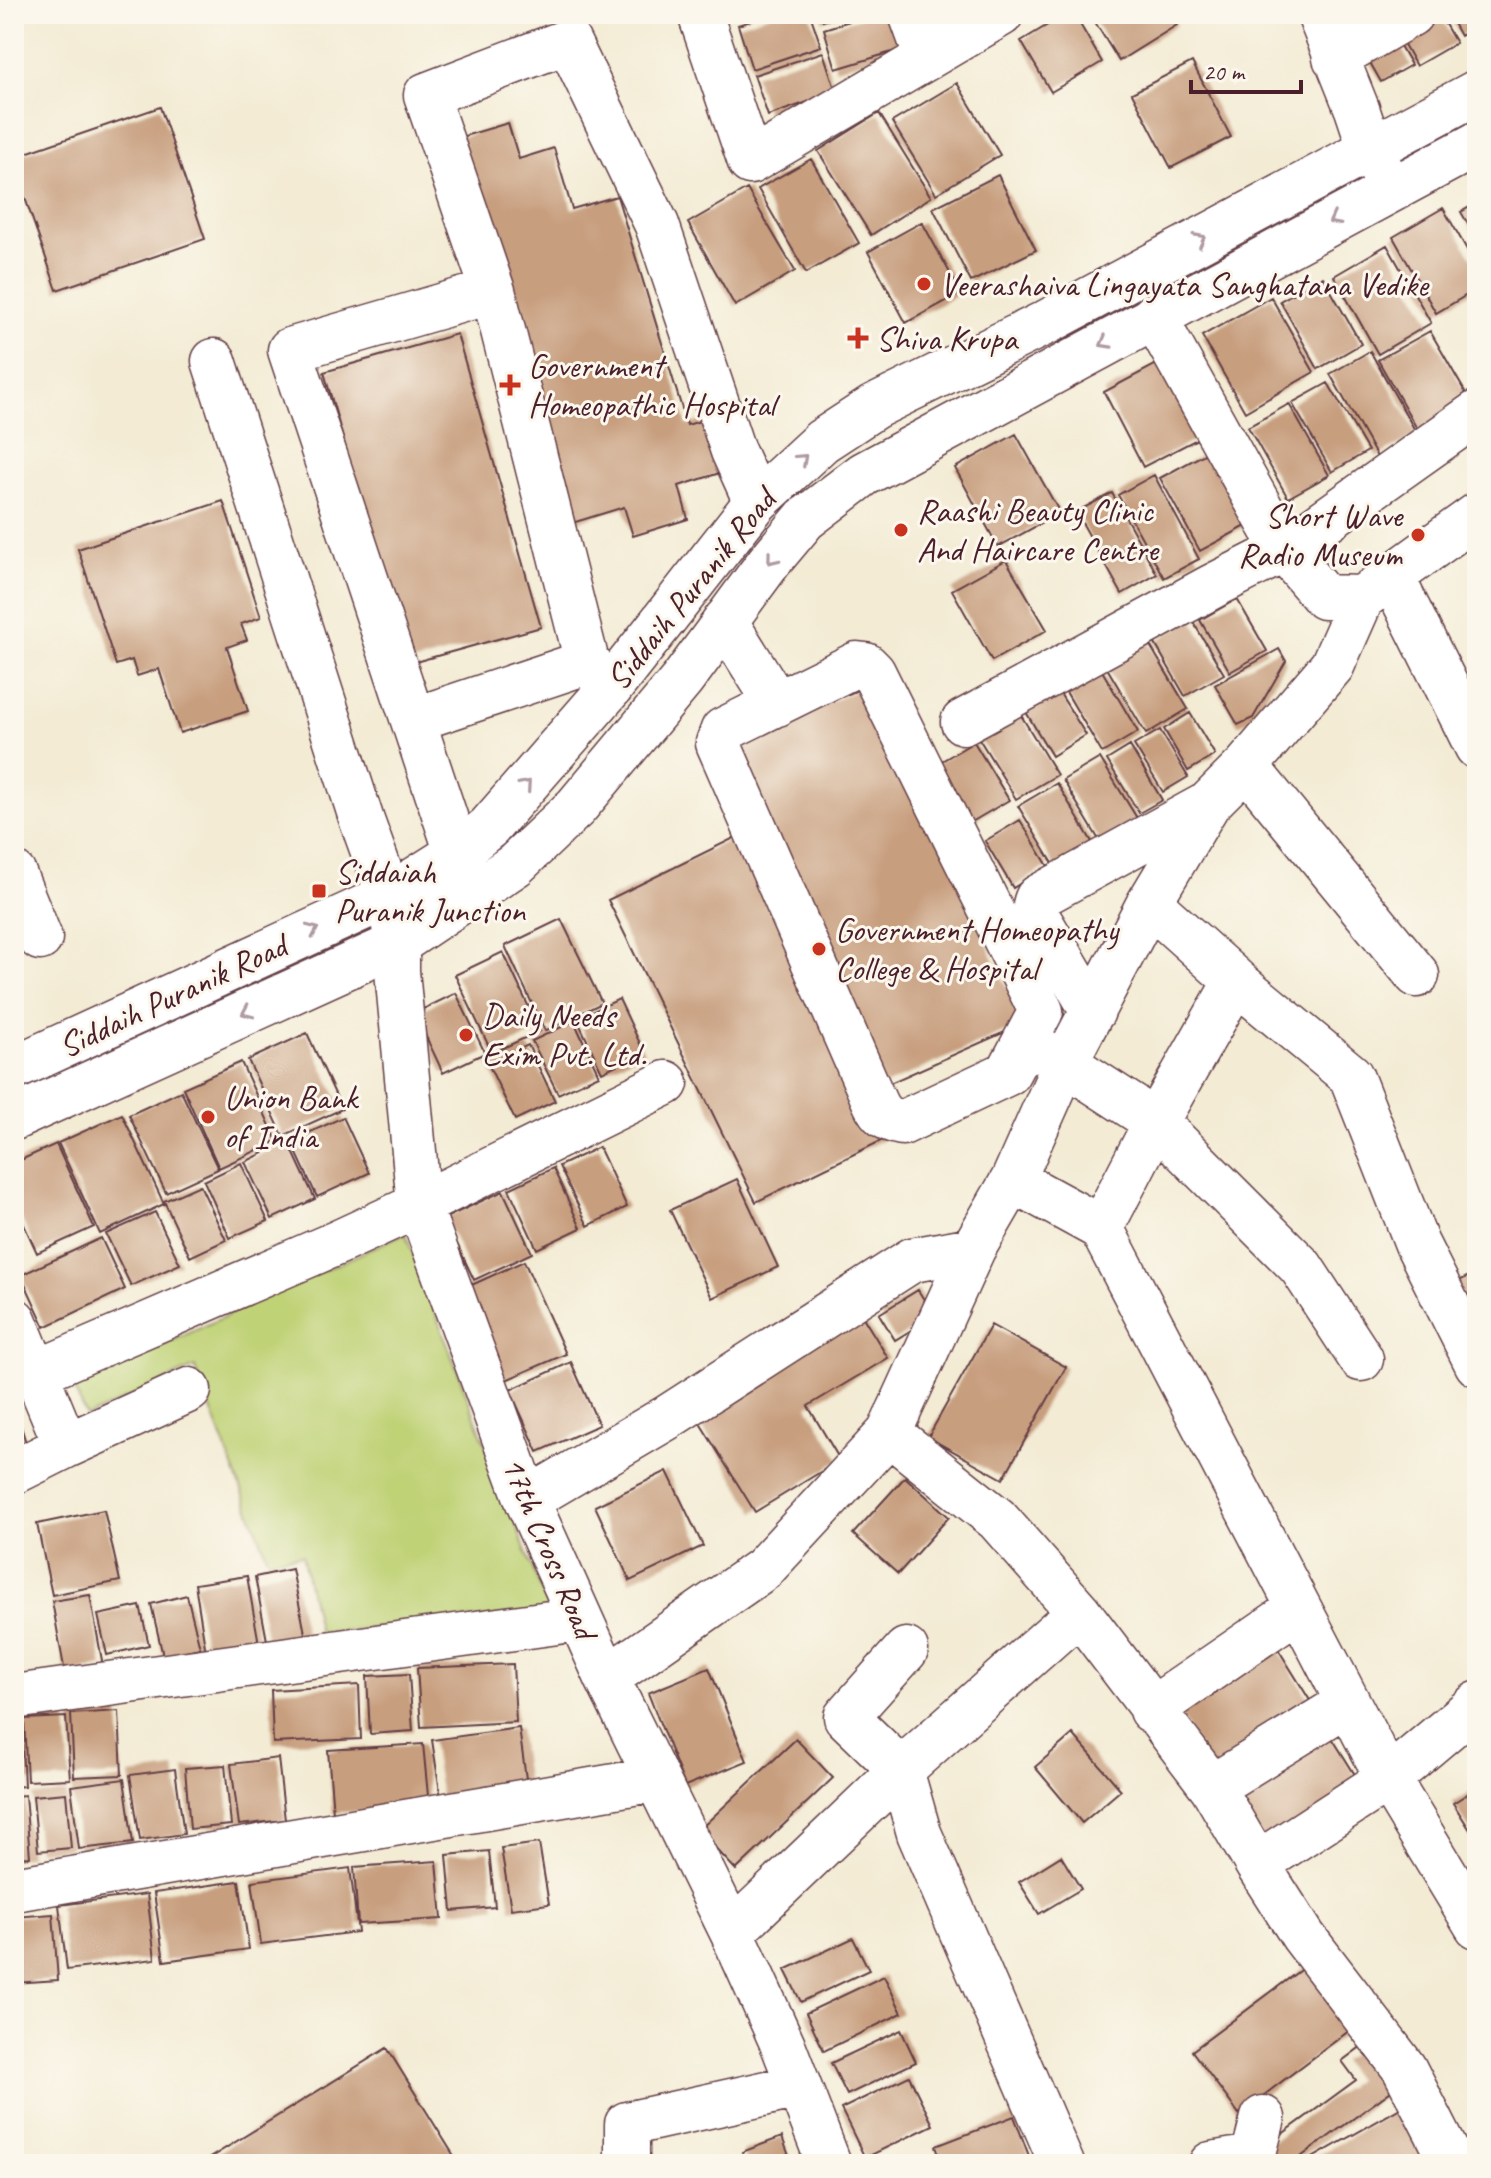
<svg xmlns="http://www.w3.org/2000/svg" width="1491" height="2178" font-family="Caveat,sans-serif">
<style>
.green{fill:#bfd276;stroke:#847850;stroke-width:2}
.building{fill:#c79e7e}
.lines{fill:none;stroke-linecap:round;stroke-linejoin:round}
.minor-casing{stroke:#633e44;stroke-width:47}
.major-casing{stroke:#633e44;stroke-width:47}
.minor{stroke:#fff;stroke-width:44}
.major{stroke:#fff;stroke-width:44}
.oneway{stroke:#ae9aa0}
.poi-dot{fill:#c8321e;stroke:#fbf7ec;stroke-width:3}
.labels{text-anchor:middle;stroke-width:6;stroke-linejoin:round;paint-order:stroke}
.poi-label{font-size:34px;fill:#4a1f2b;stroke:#fbf7ec;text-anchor:start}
.street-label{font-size:34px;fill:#4a1f2b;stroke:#fbf7ec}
</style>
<rect width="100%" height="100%" fill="#fbf7ec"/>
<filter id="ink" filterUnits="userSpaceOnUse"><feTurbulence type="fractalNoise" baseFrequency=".0125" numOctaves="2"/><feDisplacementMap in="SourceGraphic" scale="16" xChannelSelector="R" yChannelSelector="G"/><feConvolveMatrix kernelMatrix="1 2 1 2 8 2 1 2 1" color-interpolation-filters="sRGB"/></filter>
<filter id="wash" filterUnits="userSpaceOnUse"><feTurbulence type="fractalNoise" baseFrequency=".006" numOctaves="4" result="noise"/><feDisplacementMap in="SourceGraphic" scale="32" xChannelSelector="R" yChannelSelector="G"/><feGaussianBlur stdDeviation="1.8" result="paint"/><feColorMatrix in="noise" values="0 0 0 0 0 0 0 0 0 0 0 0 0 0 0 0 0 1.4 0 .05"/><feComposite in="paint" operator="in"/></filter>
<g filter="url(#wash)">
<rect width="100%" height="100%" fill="#f3ebd4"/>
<path class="green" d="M405,1233L549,1612L319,1633L302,1555L268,1559L195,1367L87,1417L73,1387Z"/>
<g id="blocks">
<path class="building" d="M773,14H810L821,46L752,69L738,25Z
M821,14H842V15L823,21Z
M872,14H894L905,48L836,69L824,29Z
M1066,14H1074L1102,62L1051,92L1021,41Z
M1090,14H1170L1177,25L1119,61Z
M1424,14H1439L1456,43L1416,66L1396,30Z
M1448,14H1477V27L1460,36Z
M1392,32L1411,65L1381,82L1363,50Z
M823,52L836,92L768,116L754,75Z
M1192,62L1231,137L1171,168L1132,93Z
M957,83L1000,155L936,194L892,122Z
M160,107L205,239L57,290L14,166V157Z
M879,113L931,197L871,235L818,151Z
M508,123L519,159L554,148L572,209L617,196L687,425L710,418L726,471L679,486L688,519L633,536L624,507L569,524L451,140Z
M811,159L859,243L806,273L758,189Z
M998,175L1036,250L971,282L933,208Z
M747,189L795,271L735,306L688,223Z
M1477,203V240L1461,212Z
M1443,208L1477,267V289L1436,313L1393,237Z
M922,222L961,293L906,323L868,252Z
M1387,245L1431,323L1378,354L1334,276Z
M1323,277L1361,344L1318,369L1280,301Z
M1271,297L1314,372L1245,412L1202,336Z
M1430,331L1472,404L1420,434L1378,360Z
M457,334L541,627L408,664L324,372Z
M1370,351L1417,434L1377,457L1330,374Z
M1168,358L1207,434L1143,467L1104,392Z
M1328,383L1368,451L1332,472L1292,403Z
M1289,404L1329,475L1288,498L1248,427Z
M1016,434L1060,513L998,547L955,468Z
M1208,452L1248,525L1200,551L1160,478Z
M1154,475L1199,559L1164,578L1118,495Z
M1112,493L1157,574L1122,594L1076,512Z
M223,501L261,617L241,624L247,640L227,647L248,711L180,733L159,669L137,676L132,660L116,665L78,549Z
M1006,560L1047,630L992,661L952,590Z
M1237,599L1267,651L1230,672L1200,620Z
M1192,620L1224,674L1185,696L1154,642Z
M1148,642L1188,709L1146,734L1107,668Z
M1279,649L1286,661L1253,718L1238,725L1215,685Z
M1101,669L1138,732L1102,753L1065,690Z
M871,684L1023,1024L881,1087L729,747Z
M1059,692L1086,735L1052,756L1026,712Z
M1019,712L1057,775L1016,799L978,737Z
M1190,713L1215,755L1188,771L1164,729Z
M1160,730L1188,777L1163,792L1134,745Z
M974,742L1009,800L970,823L935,765Z
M1130,746L1162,800L1139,813L1107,760Z
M1100,758L1140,823L1102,845L1063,780Z
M1057,783L1095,847L1057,870L1018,806Z
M1020,820L1048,866L1013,888L985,841Z
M738,836L887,1138L756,1202L608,900Z
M561,919L602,1003L545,1031L505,946Z
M503,952L540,1031L492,1053L455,975Z
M456,993L485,1053L443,1073L415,1013Z
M619,999L644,1052L602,1072L577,1019Z
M574,1021L599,1075L558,1094L532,1041Z
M307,1033L342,1109L283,1136L248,1060Z
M528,1045L555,1101L515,1120L488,1064Z
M241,1062L277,1141L219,1168L183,1088Z
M181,1091L218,1169L166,1193L129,1115Z
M122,1114L164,1204L100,1234L58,1143Z
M343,1117L369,1173L317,1197L291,1141Z
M288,1141L315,1199L272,1219L245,1162Z
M56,1144L94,1227L37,1253L14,1203V1163Z
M599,1147L627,1207L588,1226L559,1166Z
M241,1163L268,1221L230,1238L204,1181Z
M553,1168L581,1228L537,1249L509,1189Z
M737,1179L778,1267L712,1298L670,1210Z
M200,1185L226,1240L190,1257L164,1201Z
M503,1191L532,1253L474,1280L445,1218Z
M155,1212L180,1264L131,1286L106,1234Z
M101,1238L125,1289L45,1327L21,1275Z
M524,1261L566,1354L506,1380L465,1288Z
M1477,1272V1342L1449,1286Z
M918,1290L934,1316L895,1340L879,1314Z
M861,1314L888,1358L808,1406L840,1460L755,1512L695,1415Z
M991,1325L1066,1367L1003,1479L928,1437Z
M571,1362L599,1425L538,1452L510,1390Z
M14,1403L29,1453L14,1457Z
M667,1471L703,1546L630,1581L595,1506Z
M905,1477L949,1517L898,1574L853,1534Z
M104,1510L120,1581L52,1595L37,1524Z
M292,1569L306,1638L268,1646L255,1577Z
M247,1576L259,1644L206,1653L195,1584Z
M90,1595L103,1666L65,1673L52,1601Z
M187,1595L200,1648L163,1656L151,1604Z
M140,1606L149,1645L107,1655L98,1615Z
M1275,1644L1314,1707L1212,1769L1174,1705Z
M513,1664L516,1722L421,1727L417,1668Z
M709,1668L747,1761L685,1786L648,1693Z
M409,1674L413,1731L370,1734L367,1676Z
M359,1685L361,1739L273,1743L271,1690Z
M119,1711L122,1775L74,1777L71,1714Z
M66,1717L70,1779L27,1781L24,1719Z
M14,1722H21L24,1786L14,1787Z
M1324,1725L1362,1786L1260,1848L1222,1787Z
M519,1728L527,1786L441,1798L432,1740Z
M1073,1734L1121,1790L1082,1823L1035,1767Z
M796,1739L833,1778L736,1870L699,1830Z
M423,1744L429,1806L333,1813L328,1750Z
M278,1758L285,1820L239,1825L231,1764Z
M225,1765L231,1825L190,1829L185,1768Z
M175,1769L184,1834L140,1840L130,1775Z
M124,1779L133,1843L79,1849L71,1786Z
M1477,1788V1841L1453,1803Z
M66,1793L71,1848L38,1851L33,1796Z
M25,1795L30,1857L14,1858V1796Z
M539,1843L549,1904L511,1909L501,1848Z
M489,1851L495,1907L452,1911L447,1855Z
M1061,1856L1081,1889L1039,1914L1019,1882Z
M437,1861L442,1919L358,1924L354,1867Z
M350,1868L358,1932L261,1944L252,1881Z
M239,1881L249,1949L164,1961L154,1893Z
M147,1894L155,1959L67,1970L59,1905Z
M53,1914L58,1980L14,1983V1917Z
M853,1938L869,1970L801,2002L785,1970Z
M1315,1959L1362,2021L1239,2114L1192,2051Z
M884,1976L902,2013L824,2051L806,2013Z
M901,2030L916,2062L847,2095L831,2063Z
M1366,2043L1398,2086L1291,2164H1269L1259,2151L1356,2080L1342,2061Z
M387,2048L459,2164H200Z
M909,2076L933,2125L865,2158L841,2109Z
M1411,2102L1434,2164H1302Z
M1014,2116L1032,2164H942L936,2146Z
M782,2137L792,2164H747L742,2152Z"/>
</g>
</g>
<g filter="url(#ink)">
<use href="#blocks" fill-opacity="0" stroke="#633e44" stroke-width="2"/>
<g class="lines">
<defs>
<path id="minor" d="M700,14L750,162L1001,14
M911,14L927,58
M1319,14L1357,109L1370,148L1391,189
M1335,58L1411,14
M1154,316L1284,550L1324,597L1362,598
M214,361L362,821L389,896L397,944V971L419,1205L527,1500L607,1678L732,1932L783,2045L829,2164
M1392,577L1477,747
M725,621L777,704
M857,664L866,665L873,672L1041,1011L1008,1073L902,1123C887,1120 880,1115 874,1101L718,743L723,730Z
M611,687L587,662L493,291L426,95L568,41L657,225L733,451L756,502
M413,720L587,662
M963,722L1213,586L1284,550L1477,413
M1246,766L1417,975
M457,853L290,350L493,291
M14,874L40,938
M1149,903L1236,981L1351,1076L1417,1244L1477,1364
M1093,1011L1037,916C1034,909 1034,904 1038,897L1206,805
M1039,1049L1065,1063L1156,1122L1301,1267L1361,1359
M1013,1180L1101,1228L1388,1779L1477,1926
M1101,1228L1156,1122L1236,981
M14,1320L66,1446
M35,1373L339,1242L419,1205L666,1083
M889,1433L997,1519L1079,1612L1212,1787L1257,1864L1303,1936L1404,2068L1453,2164
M14,1472L66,1446L189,1390
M527,1500L668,1417L912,1260L973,1249
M906,1650L846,1717L901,1770L919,1833L1062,2164
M607,1678L763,1569L889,1433L973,1249L1013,1180L1065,1063L1149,903L1208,804L1246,766L1332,666L1362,598L1477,515
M14,1697L579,1619
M1151,1710L1298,1609
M1212,1787L1348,1703
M1257,1864L1388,1779L1477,1704
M14,1889L656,1779
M732,1932L901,1770L1079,1612
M627,2164V2124L799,2086
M1211,2164L1253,2157L1263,2118"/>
<path id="major" d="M14,1068L389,896L457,853L489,827L611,687L756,502L822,441L874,407L1047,322L1477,92
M14,1118L397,944L515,865L576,807L682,680L769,562L805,519L864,474L1477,144"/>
</defs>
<use href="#minor" class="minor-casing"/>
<use href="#major" class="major-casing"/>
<use href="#minor" class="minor"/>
<use href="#major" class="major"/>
</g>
<defs><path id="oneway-chevron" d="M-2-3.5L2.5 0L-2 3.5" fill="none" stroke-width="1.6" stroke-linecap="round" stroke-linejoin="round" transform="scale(2)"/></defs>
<g class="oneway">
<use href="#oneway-chevron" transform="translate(1334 220) rotate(152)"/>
<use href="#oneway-chevron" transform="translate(1200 239) rotate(-28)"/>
<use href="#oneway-chevron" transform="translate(1105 343) rotate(151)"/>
<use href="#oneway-chevron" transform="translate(802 459) rotate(-42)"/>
<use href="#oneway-chevron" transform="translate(772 559) rotate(129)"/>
<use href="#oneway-chevron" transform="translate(526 785) rotate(-49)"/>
<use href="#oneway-chevron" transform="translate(313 930) rotate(-24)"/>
<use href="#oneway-chevron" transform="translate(247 1012) rotate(156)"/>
</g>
</g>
<g class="poi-dot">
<circle cx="924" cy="284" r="8"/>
<path d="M854 326h8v8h8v8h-8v8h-8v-8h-8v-8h8z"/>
<path d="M506 373h8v8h8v8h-8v8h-8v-8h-8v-8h8z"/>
<circle cx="901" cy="530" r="8"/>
<circle cx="1418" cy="535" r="8"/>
<rect x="311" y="883" width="16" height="16" rx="4"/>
<circle cx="819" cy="949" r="8"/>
<circle cx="466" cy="1035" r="8"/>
<circle cx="208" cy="1117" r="8"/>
</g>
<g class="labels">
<g class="poi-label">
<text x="940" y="296">Veerashaiva Lingayata Sanghatana Vedike</text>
<text x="876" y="350">Shiva Krupa</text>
<text x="528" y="377">Government<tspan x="528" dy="39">Homeopathic Hospital</tspan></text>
<text x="917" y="522">Raashi Beauty Clinic<tspan x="917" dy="39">And Haircare Centre</tspan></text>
<text x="1402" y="527" text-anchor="end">Short Wave<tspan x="1402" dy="39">Radio Museum</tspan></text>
<text x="335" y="883">Siddaiah<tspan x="335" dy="39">Puranik Junction</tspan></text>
<text x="835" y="941">Government Homeopathy<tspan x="835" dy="39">College &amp; Hospital</tspan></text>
<text x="482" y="1027">Daily Needs<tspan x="482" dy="39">Exim Pvt. Ltd.</tspan></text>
<text x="224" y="1109">Union Bank<tspan x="224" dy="39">of India</tspan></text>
</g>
<g class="street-label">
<text transform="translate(690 589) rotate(-51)" y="12">Siddaih Puranik Road</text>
<text transform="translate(172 995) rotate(-25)" y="12">Siddaih Puranik Road</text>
<text transform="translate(550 1547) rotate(67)" y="12">17th Cross Road</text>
</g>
</g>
<rect width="1491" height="2178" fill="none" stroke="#fbf7ec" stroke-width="48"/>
<path d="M1191 80v12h110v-12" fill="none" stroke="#4a1f2b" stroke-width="4"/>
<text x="1203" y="80" font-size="24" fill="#4a1f2b" stroke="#fbf7ec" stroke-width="6" paint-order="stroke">20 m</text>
</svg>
